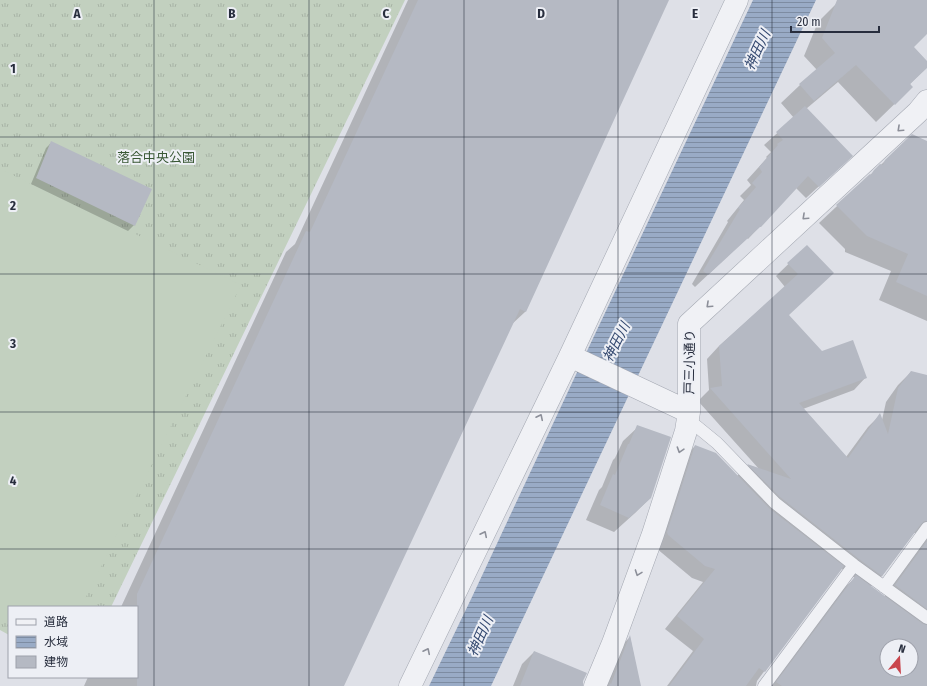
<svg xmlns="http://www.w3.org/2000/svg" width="927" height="686" font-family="'Fira Sans Condensed','Noto Sans JP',sans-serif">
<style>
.grass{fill:url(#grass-tufts)}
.pitch{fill:#c2d0bf}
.water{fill:url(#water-rules)}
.shadow{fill:#0003;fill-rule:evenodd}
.building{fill:#b5b9c3;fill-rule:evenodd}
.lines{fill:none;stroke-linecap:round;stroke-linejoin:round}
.service-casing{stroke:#a3a7b1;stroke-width:13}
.minor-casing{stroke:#a3a7b1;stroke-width:23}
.service{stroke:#f0f1f5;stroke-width:12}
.minor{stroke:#f0f1f5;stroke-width:22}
.oneway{stroke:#8c8f99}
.grid{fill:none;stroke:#272d3d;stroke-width:1;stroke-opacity:0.55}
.labels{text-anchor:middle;stroke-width:4;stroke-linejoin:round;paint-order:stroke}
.park-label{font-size:13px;fill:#395835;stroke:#edeff5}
.street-label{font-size:13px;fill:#272d3d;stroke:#edeff5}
.water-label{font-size:14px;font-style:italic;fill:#33486f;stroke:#edeff5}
.grid-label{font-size:13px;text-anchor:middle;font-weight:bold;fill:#272d3d;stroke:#edeff5;stroke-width:4;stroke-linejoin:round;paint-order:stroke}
</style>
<defs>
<pattern id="grass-tufts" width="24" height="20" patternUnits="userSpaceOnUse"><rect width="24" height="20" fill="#c2d0bf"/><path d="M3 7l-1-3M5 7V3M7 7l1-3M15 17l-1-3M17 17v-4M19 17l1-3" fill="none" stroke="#a7b3a5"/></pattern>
<pattern id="water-rules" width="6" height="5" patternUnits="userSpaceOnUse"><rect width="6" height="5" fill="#99abc6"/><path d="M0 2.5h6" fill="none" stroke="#7d8ca2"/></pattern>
</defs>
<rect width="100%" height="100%" fill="#dee0e7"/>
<path class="grass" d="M0,0H405L111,607H9V635L0,630Z"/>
<path class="pitch" d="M0,169L241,285L81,607H9V622L0,618Z"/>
<path class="water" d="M753,0H816L491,686H429L472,597L587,351Z"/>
<path class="shadow" d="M408,0H668L525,312L511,325L343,686H84L88,677H137V607H121L286,252L295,244Z
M840,0H927V32L913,47L927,62V67L910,84L912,87L876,122L838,82L806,109L839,168L806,198L796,188L748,239L747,238L695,287L692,284L728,222L727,221L744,200L740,196L751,185L747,180L767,158L766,157L771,152L764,145L794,118L781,103L800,85L817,70L804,56L818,22Z
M927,142V321L879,300L891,271L845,252V249L819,223L885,161Z
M51,143L134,225L128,231L31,184L46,148Z
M807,246L788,315L821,353L866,377L854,390L803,409L846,457L868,427L880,415L882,420L886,402L898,385L911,372L927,376V686H771L843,589L855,578L841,568L757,681L756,686H667L693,651L665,629L703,582L692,578L656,548L682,459L695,446L737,476L748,465L759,469L698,401L709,390L707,359L719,346L785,287L776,276ZM914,533L919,534L921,546L884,597L870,587L882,576ZM887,646H911V670H887Z
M638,427L651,497L635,513L614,532L586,520L599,490L602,487L613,460L615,458L623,441Z
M630,637L640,686H603L618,649Z
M534,652L582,681V686H513L522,664Z"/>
<path class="building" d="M418,0H669L526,312L520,309L344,686H137V594L306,231L310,232Z
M837,0H927V34L914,47L927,61V68L910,84L913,87L895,105L856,65L814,101L799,84L835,53L822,38Z
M805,106L853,156L819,187L808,176L761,227H760L708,275L703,271L740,209L738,208L756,187L752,183L762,172L759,167L778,145L777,144L783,140L776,132Z
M912,134L927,141V296L896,282L908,254L867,236L836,205L870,174L871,175L874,170L880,164L883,165L885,160Z
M51,141L152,189L135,226L36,178Z
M807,245L834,273L789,315L822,351L853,340L867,378L799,403L848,458L880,413L888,434L898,388L911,371L927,375V521H924L921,524L882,576L859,559L780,497L747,464L791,479L710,388L722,386L719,346L798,274L787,263Z
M637,425L671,437L651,498L629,518L600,505L613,474L615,475L628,444H629Z
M695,445L716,453L770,509L844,566L765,672L759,668L746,686H669L704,639L677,616L715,569L705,566L668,535L667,532Z
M927,541V609L895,585Z
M856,575L923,624L927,625V686H782L776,682ZM887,646H911V670H887Z
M630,635L641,686H609L610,683L611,684Z
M534,651L587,673L583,681V686H520Z"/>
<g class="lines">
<defs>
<path id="service" d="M687,421L695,425L717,443L775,503L854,565L927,618
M884,587L927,528
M764,686L854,565"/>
<path id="minor" d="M570,356L689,412
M410,686L570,356L737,0
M595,686L613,643L653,534L686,431L689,412V324L918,112L927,101"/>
</defs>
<use href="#service" class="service-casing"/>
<use href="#minor" class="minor-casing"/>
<use href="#service" class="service"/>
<use href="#minor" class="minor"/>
</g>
<defs><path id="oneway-chevron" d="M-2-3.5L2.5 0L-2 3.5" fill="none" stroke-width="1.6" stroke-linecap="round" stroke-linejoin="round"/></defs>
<g class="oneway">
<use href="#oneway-chevron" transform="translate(900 129) rotate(137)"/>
<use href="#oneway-chevron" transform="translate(805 217) rotate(137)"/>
<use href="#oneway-chevron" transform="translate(709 305) rotate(137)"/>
<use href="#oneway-chevron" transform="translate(540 417) rotate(-64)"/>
<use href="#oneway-chevron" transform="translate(680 450) rotate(108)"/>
<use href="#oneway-chevron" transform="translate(484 534) rotate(-64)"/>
<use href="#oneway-chevron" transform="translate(638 573) rotate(110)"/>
<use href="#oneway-chevron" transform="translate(427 651) rotate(-64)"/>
</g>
<path class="grid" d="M154,0V686M309,0V686M464,0V686M618,0V686M772,0V686M0,137H927M0,274H927M0,412H927M0,549H927"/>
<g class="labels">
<g class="park-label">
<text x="156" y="162">落合中央公園</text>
</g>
<g class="street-label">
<text transform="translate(689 362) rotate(-89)" y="5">戸三小通り</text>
</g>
<g class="water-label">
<text transform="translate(757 50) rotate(-65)" y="5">神田川</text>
<text transform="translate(616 342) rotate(-63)" y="5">神田川</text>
<text transform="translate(480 636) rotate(-66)" y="5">神田川</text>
</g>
</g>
<g class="grid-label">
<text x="77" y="18">A</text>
<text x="232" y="18">B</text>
<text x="386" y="18">C</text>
<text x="541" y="18">D</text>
<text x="695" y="18">E</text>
<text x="13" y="73">1</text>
<text x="13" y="210">2</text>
<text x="13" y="348">3</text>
<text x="13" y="485">4</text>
</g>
<rect x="8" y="606" width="130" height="72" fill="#edeff5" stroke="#9ea1ab"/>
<rect x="16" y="619" width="20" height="6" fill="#f0f1f5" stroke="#9ea1ab"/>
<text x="44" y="626" font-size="12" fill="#272d3d">道路</text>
<rect x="16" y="636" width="20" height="12" fill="url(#water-rules)" stroke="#9ea1ab"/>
<text x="44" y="646" font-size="12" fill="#272d3d">水域</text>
<rect x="16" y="656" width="20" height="12" fill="#b5b9c3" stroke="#9ea1ab"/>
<text x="44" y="666" font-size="12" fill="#272d3d">建物</text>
<g transform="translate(899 658) rotate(18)"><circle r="19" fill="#edeff5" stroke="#9ea1ab"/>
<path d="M0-3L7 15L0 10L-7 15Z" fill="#c9454d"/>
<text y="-6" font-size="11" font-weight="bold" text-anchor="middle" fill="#272d3d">N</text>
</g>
<path d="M791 26v6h88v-6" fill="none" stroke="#272d3d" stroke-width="2"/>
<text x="797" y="26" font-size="12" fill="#272d3d" stroke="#edeff5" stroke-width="3" paint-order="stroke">20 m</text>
</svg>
